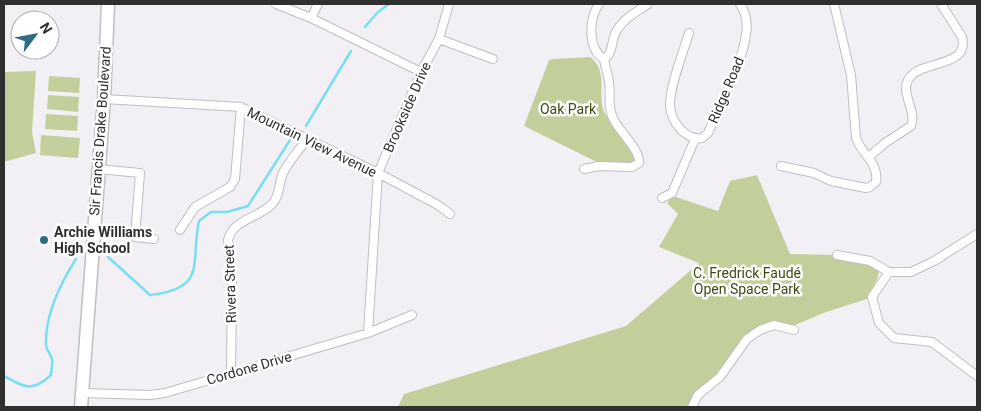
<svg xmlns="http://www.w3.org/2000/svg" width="981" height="411" font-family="Roboto,sans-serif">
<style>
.green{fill:#c3cf9a}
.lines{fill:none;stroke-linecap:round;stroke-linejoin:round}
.stream{stroke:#79def2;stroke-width:2.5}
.street-casing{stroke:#c0bec2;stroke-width:10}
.primary-casing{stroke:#c0bec2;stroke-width:15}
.street{stroke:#fff;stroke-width:8}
.primary{stroke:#fff;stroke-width:12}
.poi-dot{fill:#2f6b83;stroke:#fff;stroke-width:2}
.labels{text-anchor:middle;stroke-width:5;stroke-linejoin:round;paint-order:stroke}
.street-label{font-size:14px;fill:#302f30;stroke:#fff}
.park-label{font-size:14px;fill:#3f4810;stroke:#fff}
.poi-label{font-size:14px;font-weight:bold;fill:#302f30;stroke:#fff;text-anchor:start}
</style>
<rect width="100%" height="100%" fill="#f2f0f4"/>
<path class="green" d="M590,57C608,71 598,90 603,109C605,117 633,150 640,160L634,162L599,163L524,126L549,60L554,59Z
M36,71L32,132L36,153L4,162V72Z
M49,76L80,78L79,93L48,91Z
M48,95L79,97L78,112L47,109Z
M46,114L78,116L77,131L45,129Z
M41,135L80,138L78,158L40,155Z
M757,175L790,254L837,255L857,258L879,269C880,279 870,289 867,299L826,312L788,328L773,326L747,339L724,370L703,390L692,407H398L404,394L626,326L699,263L659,247L678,214L667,203L673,196L718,211L730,181Z"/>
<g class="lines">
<path class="stream" d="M365,27L378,12L389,4
M306,126L351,51
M108,257L150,295C208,288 190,264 199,221L211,212H227L248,206L290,140
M4,376C24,387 32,393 51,375C51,370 53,364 52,359C51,354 46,350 46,345C45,315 60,284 76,259"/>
<defs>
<path id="street" d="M276,4L311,18L421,72
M599,4C589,18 587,49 604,59
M311,18L318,4
M689,33C683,53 670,85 670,105C670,115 675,123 681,130C688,136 693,139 702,138L708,133C720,106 743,62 746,34C748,23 746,13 740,4
M439,39L493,59
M604,59C613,54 611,43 615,34C621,20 636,12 648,4
M104,99L241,107L378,173L438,205L450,214
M870,156L885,143L911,126C918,109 896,90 912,75C926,61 970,66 962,37L941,4
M781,166L814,173L831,181L866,188L870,187L876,182C879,162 861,154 856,138L851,75L834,4
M98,169L140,173L135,237L154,239
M584,169L599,166L632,167L639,163C641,151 620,132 614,120C607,107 611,96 609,82C608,74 605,67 604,59
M662,198L672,193L695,139
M180,230L195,207L230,187L235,179L241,107
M837,255L870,261L889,272
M889,272L872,297L879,323L894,338L932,342L977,376
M889,272H911L934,261L977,234
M368,333L378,173L421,72L439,39L449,4
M231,373L232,281L228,240C233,219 259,218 272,204C281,195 278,182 284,171C290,160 299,150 307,139
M82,393L150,395L165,393L368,333L412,315
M692,407L698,395L720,377L747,339L760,330L774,325L794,330"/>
<path id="primary" d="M81,407L104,99L108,4"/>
</defs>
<use href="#street" class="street-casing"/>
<use href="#primary" class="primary-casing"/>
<use href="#street" class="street"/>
<use href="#primary" class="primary"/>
</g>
<circle class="poi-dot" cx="44" cy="240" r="5"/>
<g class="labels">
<g class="street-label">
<text transform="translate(726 90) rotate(-67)" y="5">Ridge Road</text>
<text transform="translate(407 107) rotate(-66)" y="5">Brookside Drive</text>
<text transform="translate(100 131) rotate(-86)" y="5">Sir Francis Drake Boulevard</text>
<text transform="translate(312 142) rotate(26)" y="5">Mountain View Avenue</text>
<text transform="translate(230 284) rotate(-92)" y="5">Rivera Street</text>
<text transform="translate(249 368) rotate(-16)" y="5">Cordone Drive</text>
</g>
<g class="park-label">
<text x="568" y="114">Oak Park</text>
<text x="747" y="278">C. Fredrick Faudé<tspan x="747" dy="16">Open Space Park</tspan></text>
</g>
<g class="poi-label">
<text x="54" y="237">Archie Williams<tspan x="54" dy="16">High School</tspan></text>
</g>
</g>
<rect width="981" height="411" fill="none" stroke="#302f30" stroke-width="10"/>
<g transform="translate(35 35) rotate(58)"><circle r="24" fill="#ffffff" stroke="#acacac"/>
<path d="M0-4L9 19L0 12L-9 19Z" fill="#2f6b83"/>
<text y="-8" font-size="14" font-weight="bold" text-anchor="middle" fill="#302f30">N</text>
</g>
</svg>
